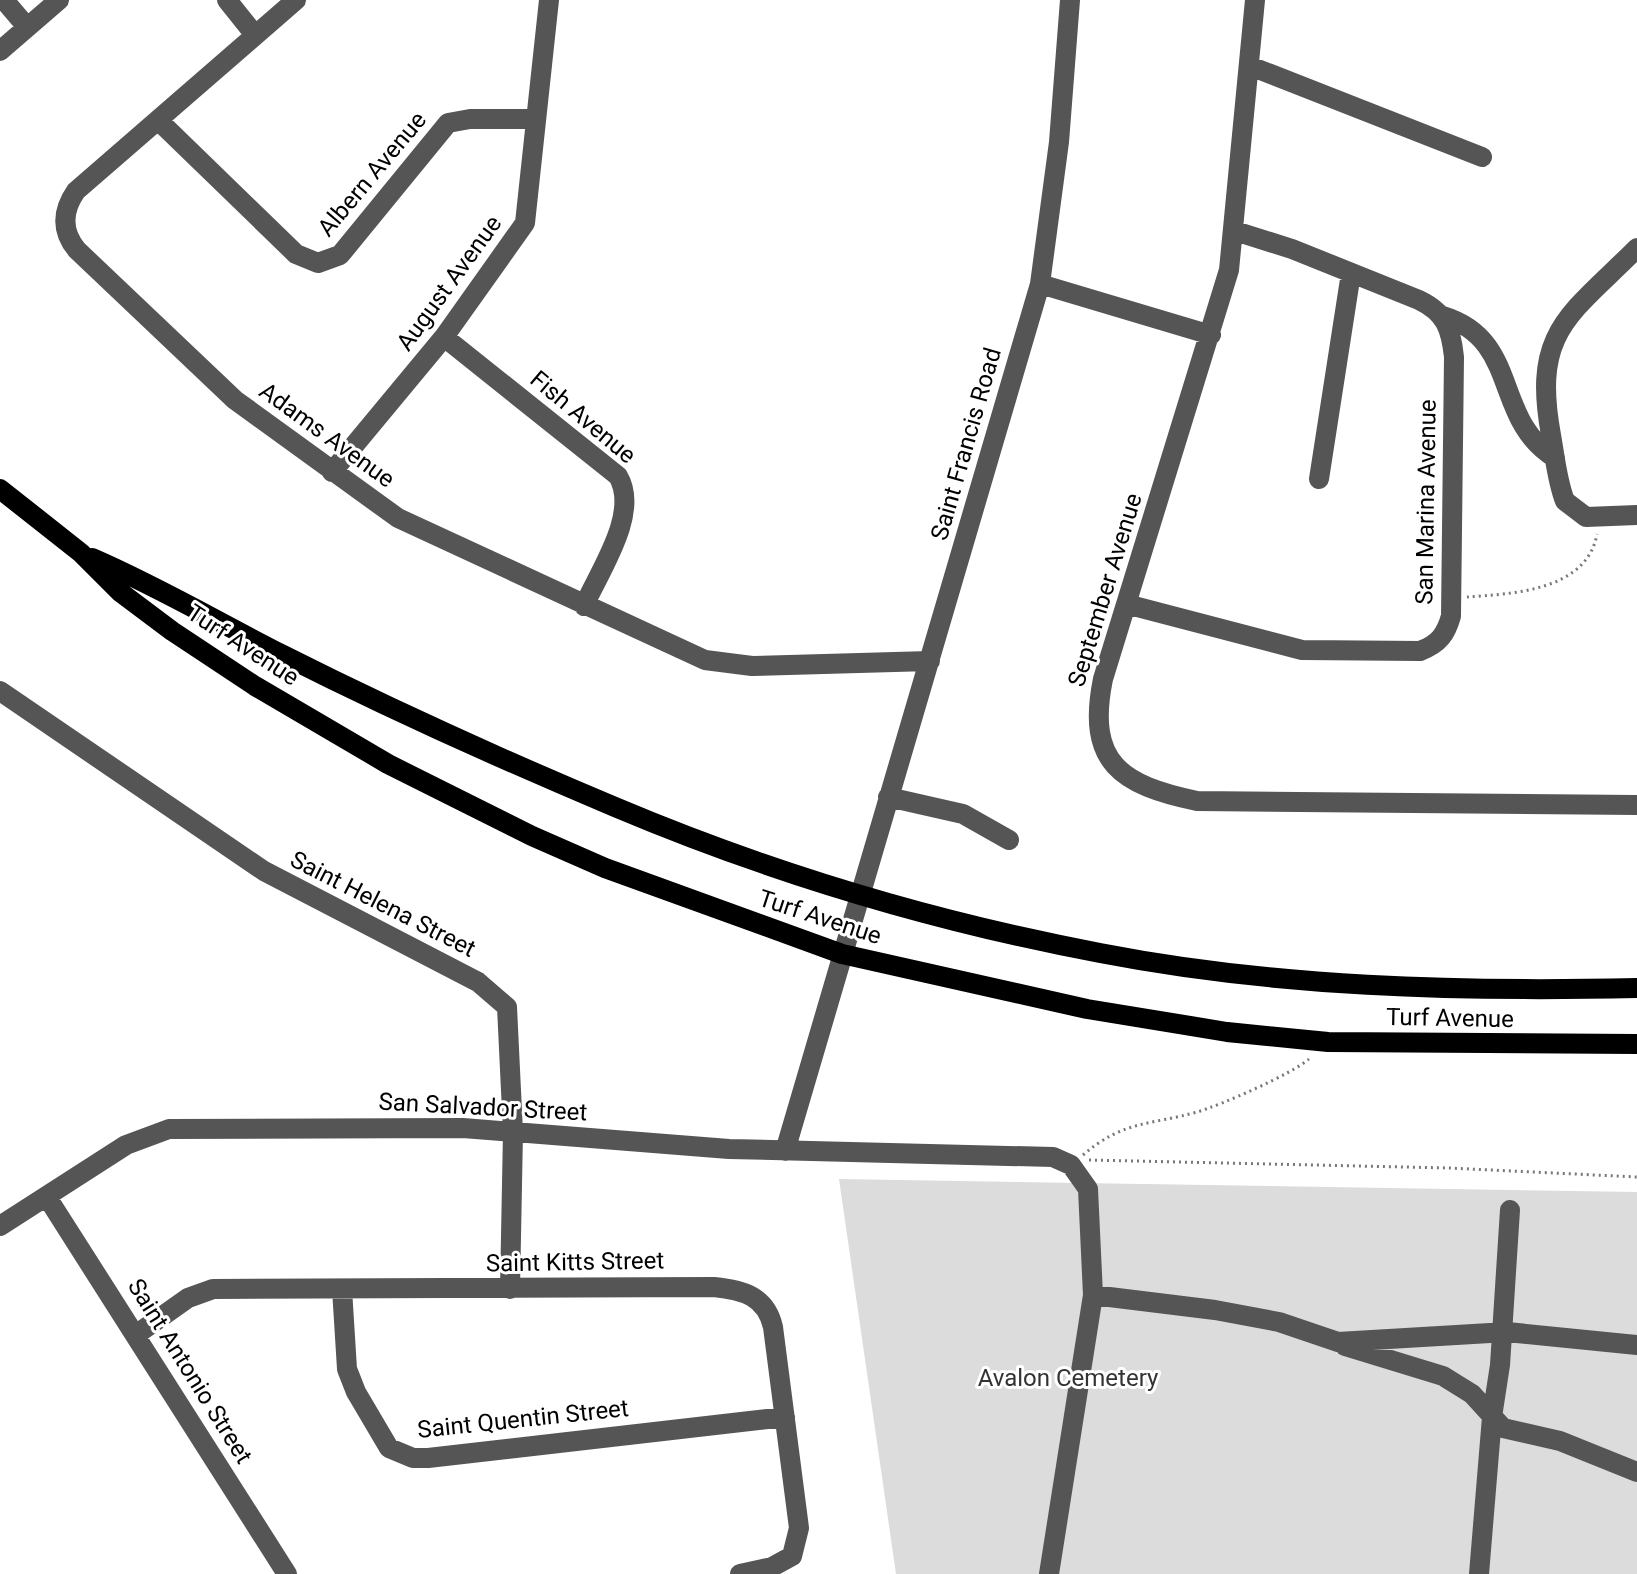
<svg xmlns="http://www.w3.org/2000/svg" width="1637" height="1574" font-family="Roboto,sans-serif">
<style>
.green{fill:#dcdcdc}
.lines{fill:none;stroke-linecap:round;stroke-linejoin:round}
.path{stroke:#777;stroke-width:3;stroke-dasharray:2 4;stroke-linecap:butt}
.minor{stroke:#555;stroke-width:20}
.major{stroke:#000;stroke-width:20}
.labels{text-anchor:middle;stroke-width:6;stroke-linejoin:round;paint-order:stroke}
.street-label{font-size:24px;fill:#000;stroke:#fff}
.park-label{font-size:24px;fill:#333;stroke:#fff}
</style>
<rect width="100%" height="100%" fill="#fff"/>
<path class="green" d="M839,1179L1637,1192V1574H896Z"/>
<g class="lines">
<path class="path" d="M1467,597C1511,594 1587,591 1597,534
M1083,1155C1123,1120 1152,1125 1197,1112C1221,1105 1292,1074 1309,1059
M1089,1160L1449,1168L1637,1177"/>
<path class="minor" d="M4,0L27,27
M227,0L255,35
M296,0L76,191C62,211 61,231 77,250L235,400L398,518L705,660L752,666L930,661
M1255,0L1229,270L1103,679C1086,763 1121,785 1197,801L1637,805
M0,51L59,0
M1250,66L1482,157
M160,122L296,254L318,263L340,255L448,123L470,119H536
M1637,248C1569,316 1532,331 1551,435C1555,457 1557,481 1565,501L1586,517L1637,515
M1040,284L1211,335
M1443,316C1521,340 1492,419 1555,458
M444,337L618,476C640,513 600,570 584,606
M332,472L444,337L525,223L549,0
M1319,479L1351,273
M1126,604L1302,650L1420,651C1439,644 1446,634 1451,616L1454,357C1451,329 1446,313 1419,300L1292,249L1235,231
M0,691L264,871L478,982L507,1007L513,1132L510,1289
M888,797L963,814L1009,840
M785,1151L1040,284L1059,142L1070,0
M47,1197L287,1574
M0,1226L126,1145L169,1129L463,1128L729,1149L1053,1157L1071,1165L1088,1189L1093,1295L1049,1574
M342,1289L347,1369L356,1392L389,1448L413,1458H428L785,1417
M1093,1295L1215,1310L1279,1322L1338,1342L1507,1332L1637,1345
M137,1334L188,1298L213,1289L714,1287C743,1290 766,1296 773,1327L799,1528L792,1556L772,1567L740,1574
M1345,1346L1443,1376L1472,1394L1503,1428L1560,1441L1637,1472
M1479,1574L1492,1417L1500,1365L1510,1210"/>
<path class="major" d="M0,489L81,553L120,592L172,631L255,686L388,764L532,836L605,868L842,954L1087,1009L1227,1032L1328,1042L1637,1044
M92,558C157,586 218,622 281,654C390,709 503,760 615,807C769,872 936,922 1100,953C1275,987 1459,992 1637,988"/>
</g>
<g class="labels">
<g class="street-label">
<text transform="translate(372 174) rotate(-50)" y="8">Albern Avenue</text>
<text transform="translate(449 283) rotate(-54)" y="8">August Avenue</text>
<text transform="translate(583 417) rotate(40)" y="8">Fish Avenue</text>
<text transform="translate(327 435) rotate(36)" y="8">Adams Avenue</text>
<text transform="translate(966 444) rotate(-74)" y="8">Saint Francis Road</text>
<text transform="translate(1426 502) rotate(-89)" y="8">San Marina Avenue</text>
<text transform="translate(1105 590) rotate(-73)" y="8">September Avenue</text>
<text transform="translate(243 645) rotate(33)" y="8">Turf Avenue</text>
<text transform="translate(383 904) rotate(27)" y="8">Saint Helena Street</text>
<text transform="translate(820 917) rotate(18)" y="8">Turf Avenue</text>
<text transform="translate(1450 1018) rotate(1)" y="8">Turf Avenue</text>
<text transform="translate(483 1107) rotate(3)" y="8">San Salvador Street</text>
<text transform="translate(575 1262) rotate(-1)" y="8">Saint Kitts Street</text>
<text transform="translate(190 1371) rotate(58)" y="8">Saint Antonio Street</text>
<text transform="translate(523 1419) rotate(-6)" y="8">Saint Quentin Street</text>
</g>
<g class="park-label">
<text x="1068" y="1386">Avalon Cemetery</text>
</g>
</g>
</svg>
